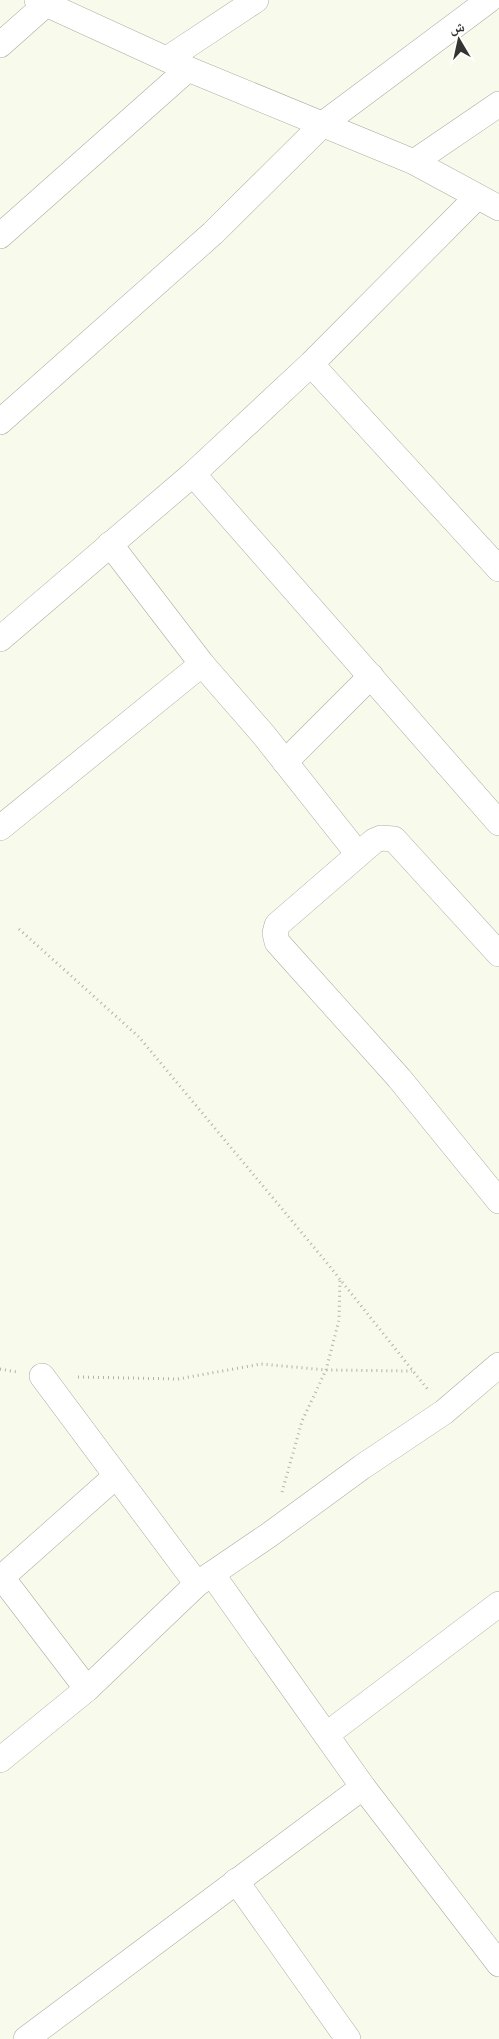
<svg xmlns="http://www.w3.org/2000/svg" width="499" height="2039" viewBox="0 0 499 2039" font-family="Montserrat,'Noto Naskh Arabic',sans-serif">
<rect width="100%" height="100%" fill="#f8faec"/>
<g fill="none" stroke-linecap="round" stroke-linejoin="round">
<defs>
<g id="street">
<polyline points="37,0 188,69 414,162 499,208"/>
<polyline points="0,45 45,5"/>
<polyline points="167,59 256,0"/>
<polyline points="414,162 499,104"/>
<polyline points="0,236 188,69"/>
<polyline points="311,364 499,569"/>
<polyline points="0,422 213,233 323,124 489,0"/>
<polyline points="193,474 499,823"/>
<polyline points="110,544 202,664 263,734 358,854"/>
<polyline points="0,639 193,474 311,364 477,197"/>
<polyline points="285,762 371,676"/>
<polyline points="0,828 202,664"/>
<polyline points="499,954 394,839 381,838 374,841 277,925 275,933 277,942 399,1078 499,1201"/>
<polyline points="42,1376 197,1584"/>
<polyline points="212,1574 363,1787 499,1964"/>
<polyline points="0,1575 87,1689"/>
<polyline points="0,1579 116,1476"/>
<polyline points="326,1735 499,1604"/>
<polyline points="0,1760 87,1689 197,1584 269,1535 362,1467 444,1412 499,1365"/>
<polyline points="236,1881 348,2039"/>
<polyline points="26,2039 363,1787"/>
</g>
</defs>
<use href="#street" stroke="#aaada0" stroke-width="26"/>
<g stroke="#b1b2a8" stroke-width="3" stroke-dasharray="1 4" stroke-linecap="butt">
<polyline points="19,929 139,1037 327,1263 429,1391"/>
<polyline points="0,1369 17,1372"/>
<polyline points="78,1377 178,1379 261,1364 326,1370 412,1371"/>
<polyline points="282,1492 302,1421 326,1370 339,1320 340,1279"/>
</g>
<use href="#street" stroke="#fff" stroke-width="25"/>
</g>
<g transform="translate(459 40) rotate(351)" stroke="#ffffff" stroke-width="4" paint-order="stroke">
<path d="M0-4L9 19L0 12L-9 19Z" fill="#343530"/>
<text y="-8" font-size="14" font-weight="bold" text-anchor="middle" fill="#343530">ش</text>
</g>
</svg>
